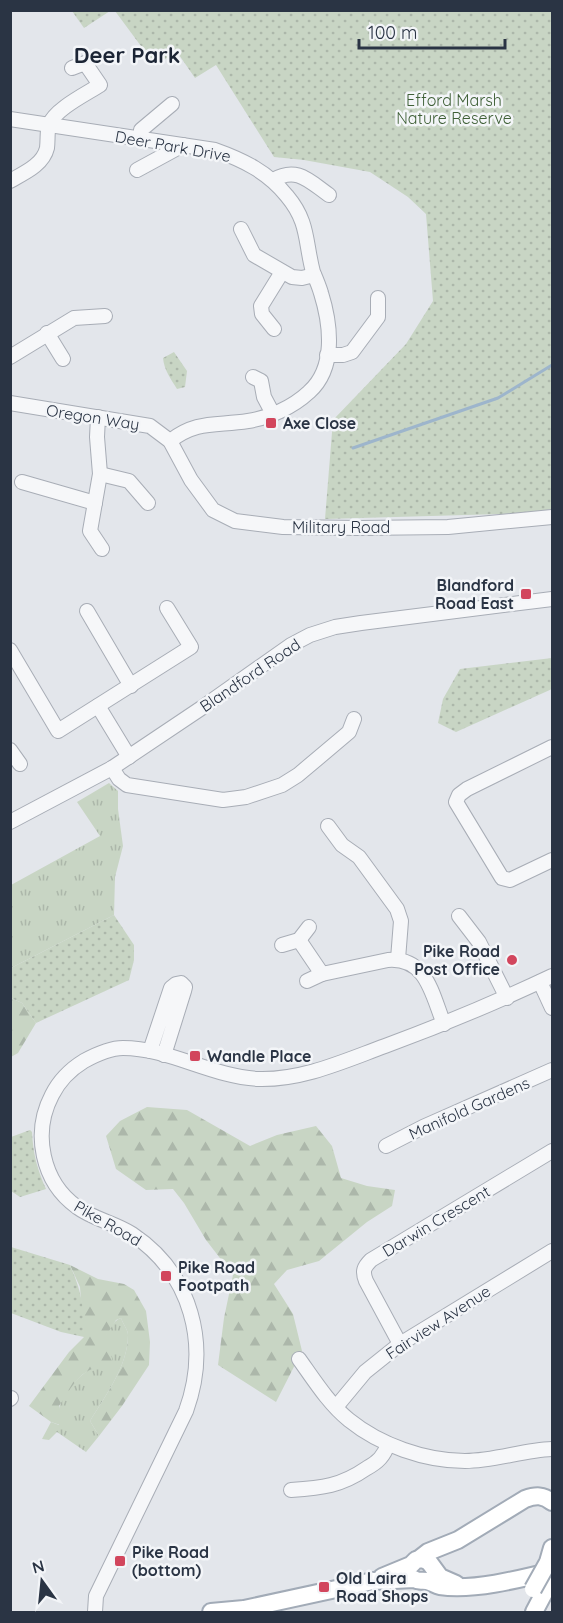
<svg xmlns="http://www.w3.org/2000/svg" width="563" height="1623" viewBox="0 0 563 1623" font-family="Quicksand,sans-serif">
<defs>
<pattern id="grass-tufts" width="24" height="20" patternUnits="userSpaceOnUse" patternTransform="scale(1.5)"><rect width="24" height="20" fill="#c8d5c4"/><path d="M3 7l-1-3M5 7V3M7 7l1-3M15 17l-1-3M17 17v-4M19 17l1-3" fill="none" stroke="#acb7aa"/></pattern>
<pattern id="forest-firs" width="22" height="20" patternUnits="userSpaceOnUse" patternTransform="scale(1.5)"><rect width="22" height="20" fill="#c8d5c4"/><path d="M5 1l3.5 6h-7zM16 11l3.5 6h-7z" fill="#acb7aa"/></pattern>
<pattern id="park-dots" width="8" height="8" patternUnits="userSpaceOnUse" patternTransform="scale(1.5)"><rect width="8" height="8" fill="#c8d5c4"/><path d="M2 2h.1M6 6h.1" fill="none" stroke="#acb7aa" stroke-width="1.8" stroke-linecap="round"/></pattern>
</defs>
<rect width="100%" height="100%" fill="#e3e6eb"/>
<g fill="url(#grass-tufts)">
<polygon points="109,783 118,791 118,809 123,846 115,877 114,915 11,968 11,885 100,836 77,802"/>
<path d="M121,1318C123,1324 128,1330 128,1335C128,1366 105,1396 90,1421L99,1436L86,1452L57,1432L49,1440L42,1439L51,1422L59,1425C59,1419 58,1410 60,1405C65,1390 82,1372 96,1366C101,1352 105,1324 121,1318Z"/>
</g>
<g fill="url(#forest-firs)">
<polygon points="11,998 22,1003 36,1023 18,1053 11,1057"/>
<polygon points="147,1107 187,1110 250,1146 277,1135 316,1126 332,1146 341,1178 367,1186 395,1190 392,1206 367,1222 319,1261 287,1270 274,1284 293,1314 302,1351 276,1402 218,1365 224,1318 233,1275 206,1240 184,1203 173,1189 146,1190 116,1169 106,1136 120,1121"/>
<path d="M70,1265L98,1279L124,1284L134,1290L146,1311L150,1342L149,1365L122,1406L99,1436L90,1421C105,1396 128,1366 128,1335C128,1330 123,1324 121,1318L116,1320L106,1336L113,1362C78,1371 78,1378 59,1406L63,1421L60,1425L51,1422L29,1406L69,1352L84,1337L80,1287Z"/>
</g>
<g fill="url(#park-dots)">
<polygon points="72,11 110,11 84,28"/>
<polygon points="115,11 552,11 552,509 533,513 325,519 333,420 406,344 433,301 426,214 408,197 370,172 304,160 274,157 216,65 195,78 177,52 155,65"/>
<path d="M174,352L187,371L185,387L177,389C171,379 164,370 163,358Z"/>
<polygon points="552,658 552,689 456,732 438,723 443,699 460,669"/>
<polygon points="114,915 134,945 134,960 129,980 36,1023 22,1003 11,998 11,968"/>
<path d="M30,1130L32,1132C33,1153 37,1169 46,1189L20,1197L11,1191V1137Z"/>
<path d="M11,1247L70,1265C82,1293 84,1307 84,1337L61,1332L11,1313Z"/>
</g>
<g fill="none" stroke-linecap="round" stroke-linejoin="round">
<polyline stroke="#9db5cc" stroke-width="3" points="353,448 498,398 552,365"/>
<defs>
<g id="minor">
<path d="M10,119L215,150C243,160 268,172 287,196C309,222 305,242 313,272C316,279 319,286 321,293C331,325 336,368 309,392C293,407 269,418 248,421C216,426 197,420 170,441"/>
<polyline points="140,139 141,130 172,104"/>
<polyline points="137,170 183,145"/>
<path d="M273,180C297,166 309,181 329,195"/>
<path d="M10,181C24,173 43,165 47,148C48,140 47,131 49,125C55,109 86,94 100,85L85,63L72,68"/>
<polyline points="241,229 254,255 292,277 302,278 314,275"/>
<polyline points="274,329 262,314 261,306 282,272"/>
<polyline points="47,333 63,359"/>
<polyline points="327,355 343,355 352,352 378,317 378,298"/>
<polyline points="10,357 74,318 105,316"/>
<polyline points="253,377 261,381 264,397 273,414"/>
<polyline points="10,403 150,426 170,441 191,480 213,510 235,521 283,527 359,528 448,527 552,517"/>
<polyline points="98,417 97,437 100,474 90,531 102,549"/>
<polyline points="100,474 129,481 148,503"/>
<polyline points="22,482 95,503"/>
<polyline points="87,611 131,686"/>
<polyline points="10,650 58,731 191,647 167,608"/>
<polyline points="98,706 129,757"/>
<polyline points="552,747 467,789 459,795 456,802 502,878 510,880 552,860"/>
<polyline points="10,750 20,764"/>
<polyline points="112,768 119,779 127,785 223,800 246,797 282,785 298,775 349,732 354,719"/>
<polyline points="10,822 112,768 203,707 291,645 310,635 335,627 361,623 552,599"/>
<polyline points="328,826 342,845 359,857 397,909 401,921 398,959"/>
<polyline points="459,916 479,942 507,998"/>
<path d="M299,940L322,974L388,960C427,957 432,995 444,1024"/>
<polyline points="282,945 299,940 309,927"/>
<polyline points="307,981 322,974"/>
<polyline points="540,982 552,1008"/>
<polyline points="150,1051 171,988 176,984 181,983 185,987 184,991 164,1055"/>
<polyline points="386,1146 423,1127 552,1070"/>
<path d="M400,1344L366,1281C362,1271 364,1267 371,1260L552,1151"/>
<path d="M299,1359C314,1380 329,1404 349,1420C380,1445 425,1461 465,1461C495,1461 523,1450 552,1449"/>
<polyline points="10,1399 11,1398"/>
<polyline points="336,1407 365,1372 400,1344 552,1251"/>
<path d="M291,1490C322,1488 341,1486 367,1468C378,1462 384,1456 388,1444"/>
<path d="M95,1612L96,1596L186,1411C210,1345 192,1274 132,1234C115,1223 93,1219 77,1207C42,1182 32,1133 52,1095C59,1081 71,1069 84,1061C95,1055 110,1048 123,1048C169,1048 212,1077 259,1079C303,1080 344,1061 385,1046C442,1025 497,1002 552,976"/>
</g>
<g id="major">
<path d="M419,1559L428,1552L458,1540L525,1499C536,1495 543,1495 552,1502"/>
<polyline points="548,1562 552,1548"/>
<polyline points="382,1577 411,1565 416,1560 423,1559 429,1562 440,1577 456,1584"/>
<path d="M211,1612L244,1609L373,1581L414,1579C419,1582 421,1580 427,1581C431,1582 436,1585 440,1586C473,1591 520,1579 552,1571"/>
<polyline points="534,1612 552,1578"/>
</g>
</defs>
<use href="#minor" stroke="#a8adb6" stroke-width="16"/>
<use href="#major" stroke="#a2abb7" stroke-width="20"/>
<use href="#minor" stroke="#f6f7f9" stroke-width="14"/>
<use href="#major" stroke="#fff" stroke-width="16"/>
<defs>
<polyline id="major-bridge" points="533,1589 547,1564"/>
</defs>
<use href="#major-bridge" stroke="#a2abb7" stroke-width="20" stroke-linecap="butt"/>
<use href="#major-bridge" stroke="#fff" stroke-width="16"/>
</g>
<g fill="#d2465d" stroke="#f3f5f8" stroke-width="2">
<rect x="265" y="417" width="12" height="12" rx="3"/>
<rect x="520" y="588" width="12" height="12" rx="3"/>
<circle cx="512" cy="960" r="6"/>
<rect x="189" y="1050" width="12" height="12" rx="3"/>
<rect x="160" y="1270" width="12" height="12" rx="3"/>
<rect x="114" y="1555" width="12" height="12" rx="3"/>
<rect x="318" y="1581" width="12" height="12" rx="3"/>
</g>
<g text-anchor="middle" stroke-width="5" stroke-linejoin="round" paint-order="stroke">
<g font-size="16" fill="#3f6037" stroke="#f3f5f8">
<text x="454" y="106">Efford Marsh<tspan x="454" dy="18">Nature Reserve</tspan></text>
</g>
<g font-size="16" fill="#2a3444" stroke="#f3f5f8">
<text transform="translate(173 146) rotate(10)" y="6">Deer Park Drive</text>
<text transform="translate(93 417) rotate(9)" y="6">Oregon Way</text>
<text x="341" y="533">Military Road</text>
<text transform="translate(250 675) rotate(-34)" y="6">Blandford Road</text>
<text transform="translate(469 1108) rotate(-24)" y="6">Manifold Gardens</text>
<text transform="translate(436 1221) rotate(-31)" y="6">Darwin Crescent</text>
<text transform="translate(108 1223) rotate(30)" y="6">Pike Road</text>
<text transform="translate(438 1322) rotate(-33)" y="6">Fairview Avenue</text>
</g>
<g font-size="16" font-weight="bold" fill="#2a3444" stroke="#f3f5f8" text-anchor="start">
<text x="283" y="429">Axe Close</text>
<text x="514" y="591" text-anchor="end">Blandford<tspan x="514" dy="18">Road East</tspan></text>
<text x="500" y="957" text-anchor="end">Pike Road<tspan x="500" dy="18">Post Office</tspan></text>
<text x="207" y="1062">Wandle Place</text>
<text x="178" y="1273">Pike Road<tspan x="178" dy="18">Footpath</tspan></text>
<text x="132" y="1558">Pike Road<tspan x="132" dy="18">(bottom)</tspan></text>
<text x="336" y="1584">Old Laira<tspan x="336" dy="18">Road Shops</tspan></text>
</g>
<g font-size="22" font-weight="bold" fill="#1c2535" stroke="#f3f5f8">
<text x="127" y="63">Deer Park</text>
</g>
</g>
<rect width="563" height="1623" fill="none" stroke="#2a3444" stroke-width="24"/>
<g transform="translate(42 1581) rotate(345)" stroke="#f3f5f8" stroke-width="4.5" paint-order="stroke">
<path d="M0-4.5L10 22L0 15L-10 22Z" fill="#2a3444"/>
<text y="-9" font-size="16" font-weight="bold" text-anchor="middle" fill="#2a3444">N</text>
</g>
<path d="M359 39v9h146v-9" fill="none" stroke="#2a3444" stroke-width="3"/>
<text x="368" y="39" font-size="18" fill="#2a3444" stroke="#f3f5f8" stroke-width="4.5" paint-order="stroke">100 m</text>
</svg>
